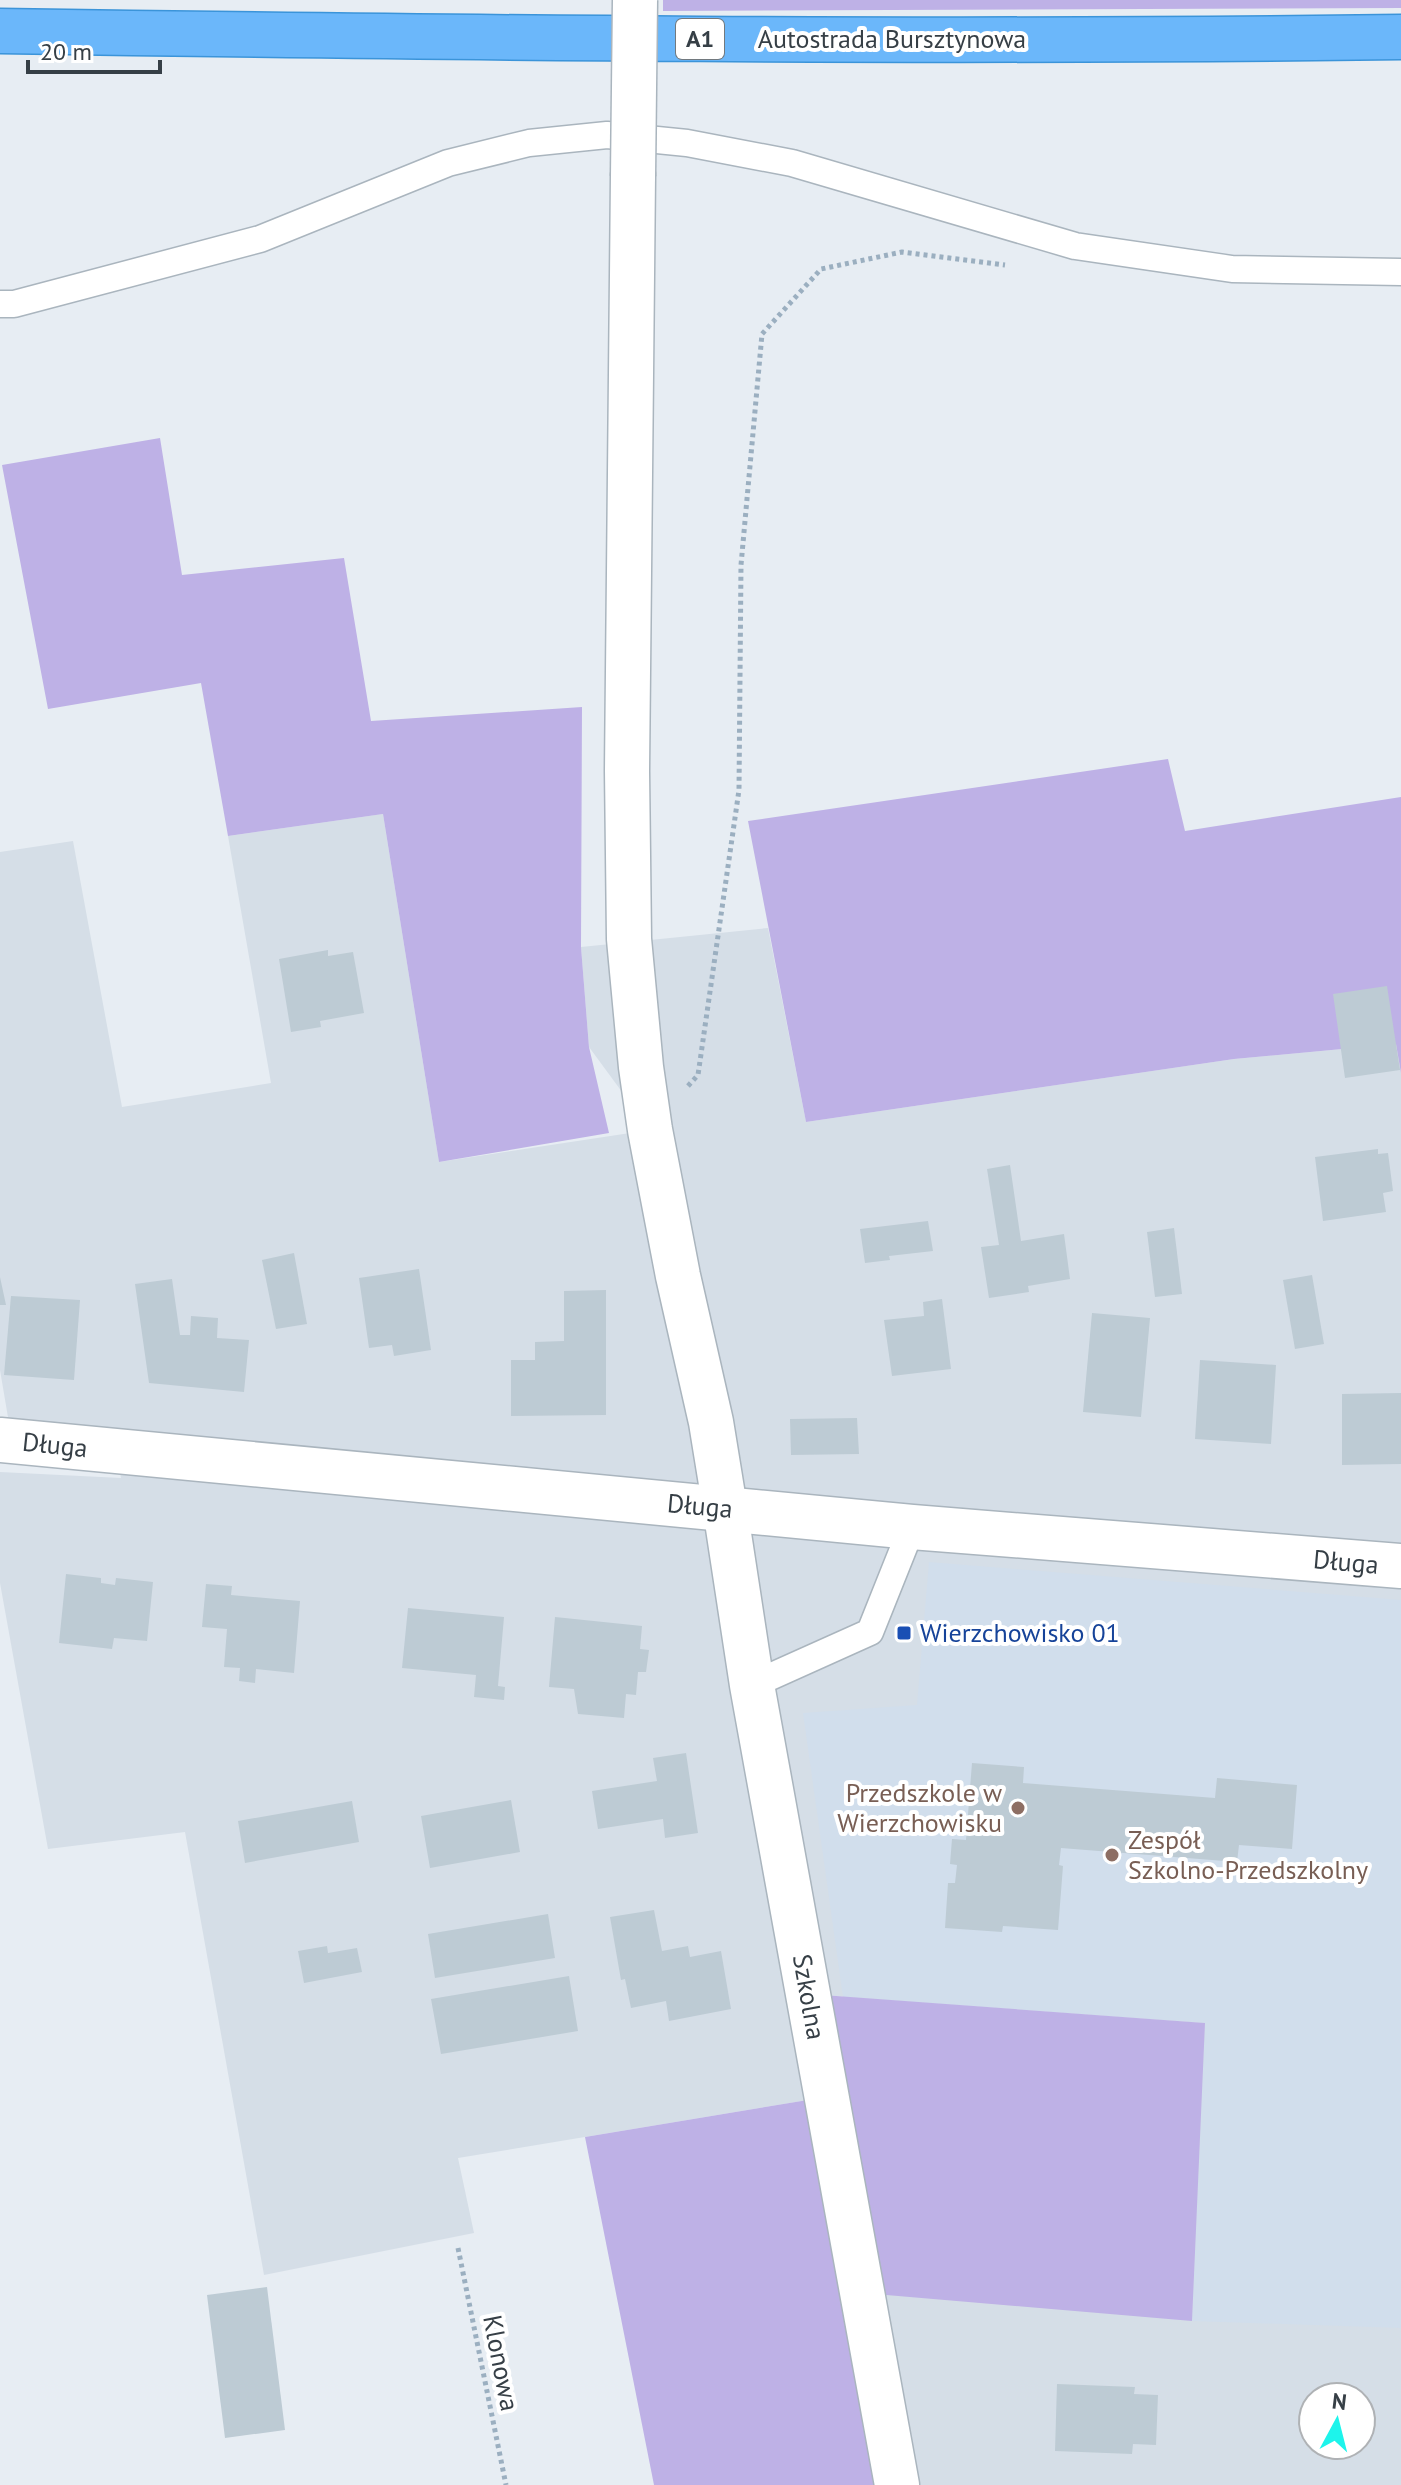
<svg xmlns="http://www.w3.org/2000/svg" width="1401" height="2485" viewBox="0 0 1401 2485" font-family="'PT Sans',sans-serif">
<rect width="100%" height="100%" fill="#e7edf3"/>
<path fill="#d5dee7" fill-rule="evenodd" d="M383,814L439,1162L650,1130L589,1047L581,947L768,928L806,1122L1234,1059L1397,1044L1401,1073V2485H897L862,2293L1204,2023L809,1994L826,2097L458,2158L474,2233L264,2275L185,1832L48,1849L0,1583V1472L121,1478L116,1451L12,1441L0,1370V852L73,841L122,1107L271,1083L228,836ZM1313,2397H1361V2445H1313Z"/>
<polygon fill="#d1deec" points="929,1562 1401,1600 1401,2328 1192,2321 1205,2023 843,1997 803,1713 917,1705"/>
<g fill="#beb1e6">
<polygon points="663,0 1401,0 1401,8 663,11"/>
<polygon points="160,438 182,575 344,558 371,721 582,707 581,947 589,1047 609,1133 439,1162 383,814 228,836 201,683 48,709 2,465"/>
<polygon points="1168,759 1185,831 1401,797 1401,1073 1396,1044 1234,1059 806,1122 748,821"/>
<polygon points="809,1994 1205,2023 1192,2321 863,2293 897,2485 654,2485 585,2137 826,2097"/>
</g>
<g fill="#bdcbd4">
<polygon points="328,950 328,956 353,952 364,1013 320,1021 321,1027 291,1032 279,959"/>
<polygon points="1387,986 1400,1070 1345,1078 1333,994"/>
<polygon points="1378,1149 1378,1154 1388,1153 1393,1191 1383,1193 1386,1212 1323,1221 1315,1157"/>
<polygon points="1010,1165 1021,1241 1064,1234 1070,1279 1028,1286 1029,1292 989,1298 981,1247 999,1245 987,1169"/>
<polygon points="928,1221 933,1251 889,1256 890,1260 865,1263 860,1229"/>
<polygon points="1174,1228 1182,1294 1155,1297 1147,1232"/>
<polygon points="294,1253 307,1324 276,1329 262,1260"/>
<polygon points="419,1269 431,1350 394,1356 392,1345 369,1348 359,1278"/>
<polygon points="1312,1275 1324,1344 1295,1349 1283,1280"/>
<polygon points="0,1277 6,1305 0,1305"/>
<polygon points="172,1279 180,1335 190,1335 191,1316 218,1318 217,1338 249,1340 244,1392 149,1383 135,1284"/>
<polygon points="606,1290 606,1415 511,1416 511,1360 535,1360 535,1342 564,1341 564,1291"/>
<polygon points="11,1296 80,1300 74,1380 4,1375"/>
<polygon points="942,1299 951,1369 892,1376 884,1320 924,1316 923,1302"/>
<polygon points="1092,1313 1150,1318 1141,1417 1083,1412"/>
<polygon points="1200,1360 1276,1365 1271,1444 1195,1439"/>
<polygon points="1401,1393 1401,1464 1342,1465 1342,1394"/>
<polygon points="857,1418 859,1454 791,1455 790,1419"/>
<polygon points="66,1574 101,1578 101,1583 115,1585 116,1578 153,1582 147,1641 114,1638 112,1649 59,1643"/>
<polygon points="206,1584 232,1586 231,1595 300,1601 294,1673 256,1669 255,1683 239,1681 240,1668 224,1667 227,1629 202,1627"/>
<polygon points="408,1608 504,1617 498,1686 505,1687 504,1700 474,1697 476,1675 402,1668"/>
<polygon points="555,1617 642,1626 640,1649 649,1650 646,1672 638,1672 636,1695 626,1694 624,1718 578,1714 574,1689 549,1687"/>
<polygon points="686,1753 698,1833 665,1838 663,1819 598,1829 592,1791 657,1781 653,1758"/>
<polygon points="972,1763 1024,1767 1023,1783 1215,1798 1217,1778 1297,1785 1292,1849 1239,1845 1237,1862 1061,1848 1059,1865 1063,1866 1058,1930 1003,1926 1002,1932 945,1928 948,1883 955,1883 957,1865 950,1864 952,1839 966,1840"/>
<polygon points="511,1800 520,1852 430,1868 421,1816"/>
<polygon points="352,1801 359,1842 245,1863 238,1821"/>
<polygon points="654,1910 662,1951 688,1946 690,1957 721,1951 731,2009 669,2021 666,2001 631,2008 625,1979 621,1980 610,1917"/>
<polygon points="548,1914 555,1958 435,1978 428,1934"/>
<polygon points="327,1946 328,1953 357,1948 362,1972 304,1983 298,1951"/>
<polygon points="569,1976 578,2031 441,2054 431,1999"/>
<polygon points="267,2287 285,2430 225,2438 207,2295"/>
<polygon points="1057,2384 1135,2387 1134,2394 1158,2395 1156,2445 1133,2444 1132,2454 1055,2451"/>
</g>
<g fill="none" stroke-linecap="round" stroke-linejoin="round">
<defs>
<g id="service">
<polyline points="0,304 14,304 260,239 448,163 529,143 607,135 687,143 792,163 1075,246 1232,269 1401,272"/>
<polyline points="752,1685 870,1632 912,1527"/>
</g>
<polyline id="minor" points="633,176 627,771 629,939 641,1067 650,1130 678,1276 711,1422 725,1508"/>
<g id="tertiary">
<polyline points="0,1440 912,1527 1401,1566"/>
<polyline points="725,1508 752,1685 897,2485"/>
</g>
<path id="motorway" d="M0,31C467,38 934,43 1401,37"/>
</defs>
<use href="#service" stroke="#aab5be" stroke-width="29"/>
<use href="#minor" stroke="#aab5be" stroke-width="47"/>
<use href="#tertiary" stroke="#aab5be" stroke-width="47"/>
<use href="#motorway" stroke="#3b94d9" stroke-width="47"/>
<g stroke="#9bafc0" stroke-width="5" stroke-dasharray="4 4" stroke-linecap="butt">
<polyline points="688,1086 698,1075 739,790 741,565 762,334 821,269 902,252 1005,265"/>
<polyline points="458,2248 506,2485"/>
</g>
<use href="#service" stroke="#fff" stroke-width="26"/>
<use href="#minor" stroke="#fff" stroke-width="44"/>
<use href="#tertiary" stroke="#fff" stroke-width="44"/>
<use href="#motorway" stroke="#6bb7fa" stroke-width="44"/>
<defs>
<polyline id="minor-bridge" points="633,176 635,0"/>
</defs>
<use href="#minor-bridge" stroke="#aab5be" stroke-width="47" stroke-linecap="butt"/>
<use href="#minor-bridge" stroke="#fff" stroke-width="44"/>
</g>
<rect fill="#1a4fb4" stroke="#fff" stroke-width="3" x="896" y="1625" width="16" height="16" rx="4"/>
<g fill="#8d6e63" stroke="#fff" stroke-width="3">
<circle cx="1018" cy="1808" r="8"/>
<circle cx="1112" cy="1855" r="8"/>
</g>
<g text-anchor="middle" stroke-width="8" stroke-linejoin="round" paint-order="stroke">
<rect fill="#fff" stroke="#72797e" stroke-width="2" x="676" y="19" width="48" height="40" rx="6"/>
<g font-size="24" font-weight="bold" fill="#363f46">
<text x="700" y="47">A1</text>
</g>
<g font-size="26" fill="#363f46" stroke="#fff">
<text x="892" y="48">Autostrada Bursztynowa</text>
<text transform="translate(55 1445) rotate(6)" y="9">Długa</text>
<text transform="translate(700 1506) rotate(5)" y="9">Długa</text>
<text transform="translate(1346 1562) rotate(5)" y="9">Długa</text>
<text transform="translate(809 1997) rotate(80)" y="9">Szkolna</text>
<text transform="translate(501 2363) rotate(79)" y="9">Klonowa</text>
</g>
<g font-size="26" fill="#164399" stroke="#fff" text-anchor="start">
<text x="920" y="1642">Wierzchowisko 01</text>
</g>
<g font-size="26" fill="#785e54" stroke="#fff" text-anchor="end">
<text x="1002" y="1802">Przedszkole w<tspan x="1002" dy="30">Wierzchowisku</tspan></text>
<text x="1128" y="1849" text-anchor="start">Zespół<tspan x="1128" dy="30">Szkolno-Przedszkolny</tspan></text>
</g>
</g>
<g transform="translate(1337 2421) rotate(7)"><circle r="38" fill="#ffffff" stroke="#afb2b5" stroke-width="2"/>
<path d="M0-6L14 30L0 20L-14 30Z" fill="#1df4eb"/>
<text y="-12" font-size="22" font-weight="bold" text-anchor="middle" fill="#363f46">N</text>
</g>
<path d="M28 60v12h132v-12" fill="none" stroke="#363f46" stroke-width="4"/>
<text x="40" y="60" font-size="24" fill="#363f46" stroke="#ffffff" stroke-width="6" paint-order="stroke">20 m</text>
</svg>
